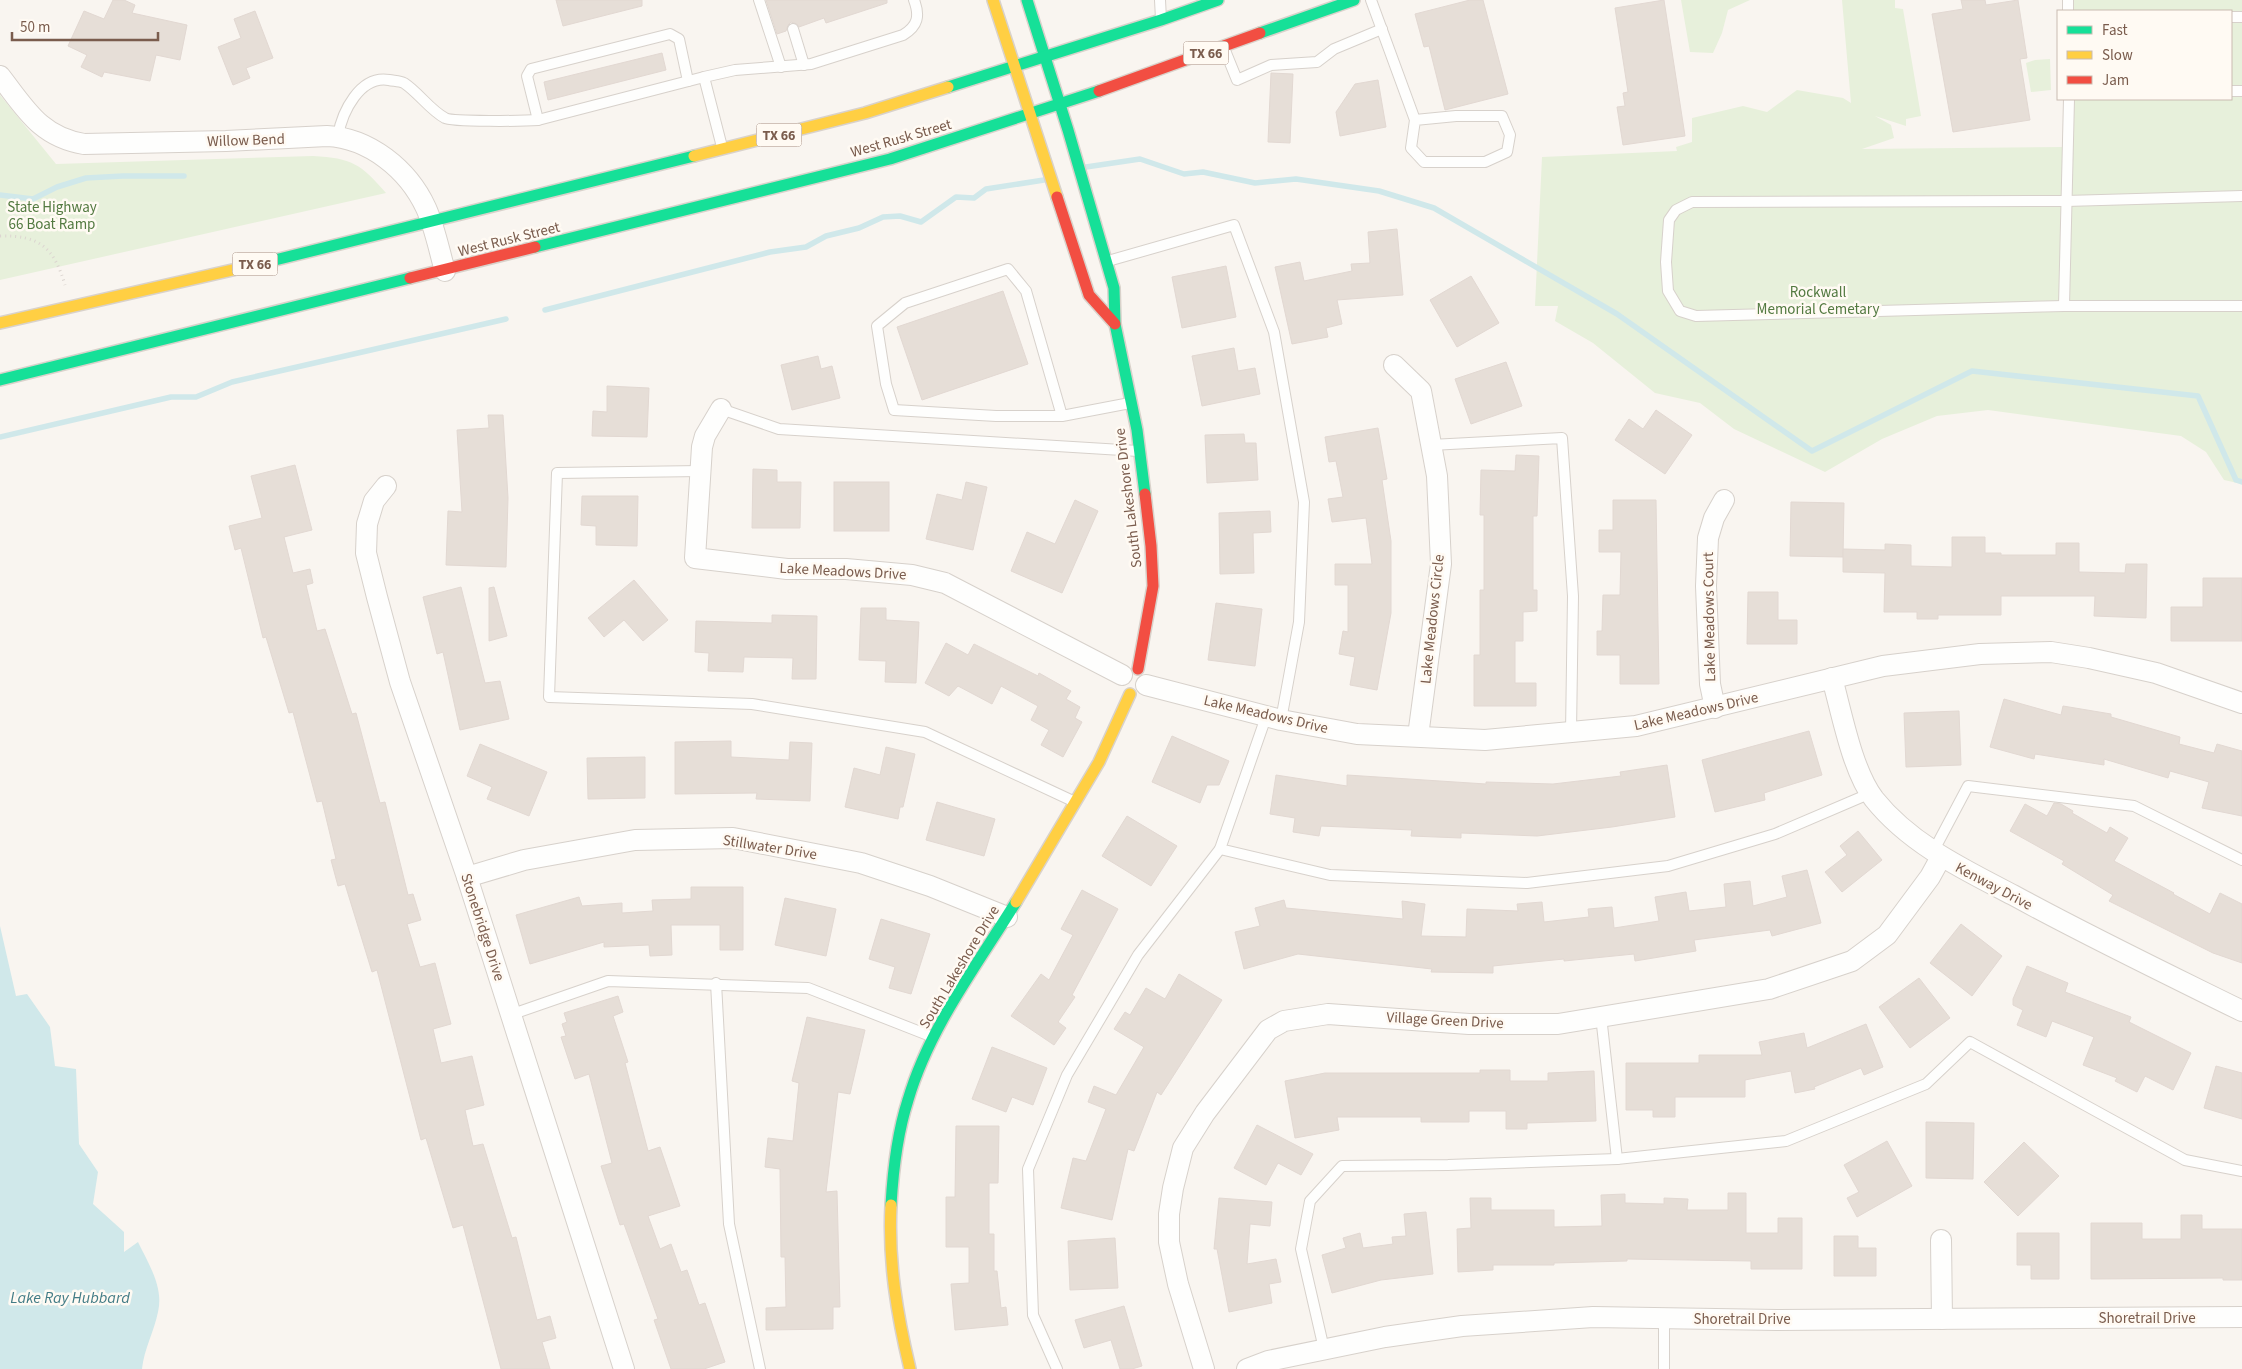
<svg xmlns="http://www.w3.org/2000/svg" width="2242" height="1369" viewBox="0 0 2242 1369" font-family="'Source Sans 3',sans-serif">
<rect width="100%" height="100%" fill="#f9f5f0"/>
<g fill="#e7f0db">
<polygon points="1681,0 1750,0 1728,10 1722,33 1713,53 1690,52"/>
<polygon points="1842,0 1895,0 1895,8 1903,9 1921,116 1906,119 1906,126 1875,116 1891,125 1894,138 1862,149 2063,147 2063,99 2231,99 2231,11 2067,11 2068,0 2242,0 2242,484 2224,480 2206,452 2181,436 1988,410 1937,416 1882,439 1825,472 1734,429 1700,403 1655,393 1593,343 1555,321 1558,306 1535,306 1542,157 1677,151 1676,147 1692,142 1692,118 1743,106 1767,112 1797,90 1843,98 1851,103"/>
<polygon points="2050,59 2051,90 2031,92 2026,63 2035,60"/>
<path d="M0,95L56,164L313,156C352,158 361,164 386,193L0,280Z"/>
</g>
<path fill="#d0e8ea" d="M0,926L16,996L27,994L50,1027L55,1066L76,1069L79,1144L98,1172L93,1204L124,1232V1252L138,1242C148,1263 164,1287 158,1312C154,1332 144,1349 142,1369H0Z"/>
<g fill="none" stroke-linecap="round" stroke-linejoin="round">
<g stroke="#d0e8ea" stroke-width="5.5">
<polyline points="1086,167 1140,159 1184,174 1203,172 1255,183 1296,179 1379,191 1434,208 1617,314 1812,451 1972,371 2198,396 2236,480 2242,482"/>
<polyline points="0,195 33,199 57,187 86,178 123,176 184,176"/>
<polyline points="545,310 770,252 806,247 826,236 859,228 883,217 900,216 921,222 956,197 974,198 986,189 1044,180"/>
<polyline points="0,437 171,397 196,397 232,382 506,319"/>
</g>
</g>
<g fill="#e6ded7" stroke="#e2d8d2">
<polygon points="113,0 124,0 135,5 132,13 187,25 180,60 156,55 150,81 104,72 102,77 81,67 87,55 68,46 84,11 104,19"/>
<polygon points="556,0 642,0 642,6 563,26"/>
<polygon points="766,0 887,0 887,3 826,23 824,18 799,27 797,24 791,22 788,25 786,31 777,34"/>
<polygon points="1470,0 1483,0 1508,94 1445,110 1429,46 1424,47 1415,14"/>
<polygon points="1664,0 1685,136 1623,145 1617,107 1625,106 1623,93 1628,92 1615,8"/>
<polygon points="1961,0 1985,0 1986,5 2018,0 2027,58 2020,59 2030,120 1953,132 1932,14 1963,9"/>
<polygon points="255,11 273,58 246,68 250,78 233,85 218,47 241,38 234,19"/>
<polygon points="662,53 666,70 548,100 544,82"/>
<polygon points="1271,73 1293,74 1290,143 1268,142"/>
<polygon points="1378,80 1386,127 1340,136 1336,112 1355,84"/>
<polygon points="1397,229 1403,295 1337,300 1342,324 1326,328 1328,337 1292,344 1275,267 1300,262 1304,281 1352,271 1351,264 1370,263 1368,232"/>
<polygon points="1226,266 1236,317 1182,328 1172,277"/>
<polygon points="1471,276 1499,323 1457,347 1430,300"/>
<polygon points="1003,291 1028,364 922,400 897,327"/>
<polygon points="1234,348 1238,371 1255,368 1260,394 1202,406 1192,356"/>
<polygon points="818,356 821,369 832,366 840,398 792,410 781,365"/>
<polygon points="1506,362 1522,406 1471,424 1455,379"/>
<polygon points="607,386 649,388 647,437 592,436 593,411 607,412"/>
<polygon points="1656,410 1692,435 1665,474 1615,440 1629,419 1643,429"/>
<polygon points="488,415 503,415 508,498 506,567 446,565 448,511 462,512 457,430 489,428"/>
<polygon points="1378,428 1387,479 1382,480 1391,541 1391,613 1377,690 1350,685 1355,657 1339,654 1343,631 1348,632 1348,585 1335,585 1335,564 1372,564 1366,518 1332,522 1328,499 1343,497 1336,461 1329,462 1325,437"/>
<polygon points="1244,434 1245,443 1256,443 1258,480 1207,483 1205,435"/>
<polygon points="1516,455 1539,456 1537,516 1533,516 1533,590 1537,590 1537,611 1523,612 1523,641 1515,641 1515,683 1536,683 1536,706 1474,706 1474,655 1480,655 1480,590 1484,590 1484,515 1480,515 1481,470 1515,471"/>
<polygon points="295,465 312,530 284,537 293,573 310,569 313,583 306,585 317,631 325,629 352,714 356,713 380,803 385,802 408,895 413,894 421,920 407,924 420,967 435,963 451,1024 433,1029 441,1063 472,1056 484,1105 465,1110 473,1146 483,1144 512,1238 516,1237 537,1320 550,1316 556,1338 542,1342 550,1369 501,1369 463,1225 453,1228 426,1138 421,1140 377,970 372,972 345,884 338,886 331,860 336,859 322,801 317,802 293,712 289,713 266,637 263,638 241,548 235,550 229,526 262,518 251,476"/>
<polygon points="753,469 777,470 777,482 801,482 800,528 752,528"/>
<rect x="834" y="482" width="55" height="49"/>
<polygon points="966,482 987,487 973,550 926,539 937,494 962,500"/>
<polygon points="582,496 638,496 637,546 596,545 596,526 581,525"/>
<polygon points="1075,500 1098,511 1062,593 1011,571 1027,532 1055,544"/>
<polygon points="1613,500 1656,500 1659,684 1620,684 1620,655 1597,655 1597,631 1602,631 1603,595 1620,595 1621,552 1599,552 1599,530 1613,530"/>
<polygon points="1791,502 1844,503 1843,557 1790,556"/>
<polygon points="1270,511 1271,532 1253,533 1254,573 1220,574 1219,513"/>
<polygon points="1952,537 1985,537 1985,553 2001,553 2001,555 2056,555 2056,543 2079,543 2079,572 2125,573 2126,564 2147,564 2146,618 2094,616 2095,596 2001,596 2001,615 1938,615 1938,619 1917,619 1917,612 1884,612 1885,573 1843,572 1843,549 1885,550 1885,544 1911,545 1911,566 1952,567"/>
<polygon points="2203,578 2242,578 2242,641 2171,641 2171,607 2203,607"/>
<polygon points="634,580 668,620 643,641 624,620 604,637 588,618"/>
<polygon points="461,587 485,683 500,681 509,719 460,730 443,652 437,654 423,597"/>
<polygon points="494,587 507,636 489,641 489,588"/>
<polygon points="1748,592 1778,592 1778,620 1797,620 1797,644 1747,644"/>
<polygon points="1216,603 1262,609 1255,666 1208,660"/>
<polygon points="861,608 886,608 886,620 919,622 916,683 885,682 886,661 859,660"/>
<polygon points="772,615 817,616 816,679 792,679 793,658 744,657 743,672 708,671 709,653 695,652 696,621 772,623"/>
<polygon points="946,643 968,655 974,644 1038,676 1039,673 1071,691 1066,699 1080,707 1075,718 1082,722 1063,757 1041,745 1049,730 1031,720 1038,706 1001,686 992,704 958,686 949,696 925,683"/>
<polygon points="2004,699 2061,715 2063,706 2111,714 2111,717 2180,737 2179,744 2214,753 2217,744 2242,751 2242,816 2202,808 2209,782 2170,771 2168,778 2104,759 2104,765 2035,754 2034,759 1990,747"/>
<polygon points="1959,711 1961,765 1906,767 1904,713"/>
<polygon points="1809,731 1822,775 1764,793 1765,800 1715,812 1702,760"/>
<polygon points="1172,736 1229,761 1219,785 1207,785 1200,803 1152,782"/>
<polygon points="731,741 731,757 789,760 790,742 812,743 810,801 756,799 757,793 675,794 675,742"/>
<polygon points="480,744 547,772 529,816 487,799 492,787 467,776"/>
<polygon points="886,747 915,754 903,807 900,807 898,819 845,807 854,768 880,775"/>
<polygon points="645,757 645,798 588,799 587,758"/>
<polygon points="1667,765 1675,817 1612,827 1537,836 1461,833 1461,838 1411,836 1412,830 1321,826 1319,836 1293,832 1295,818 1270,814 1276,775 1347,786 1347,775 1486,784 1486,782 1553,784 1621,776 1620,772"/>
<polygon points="937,802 995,819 984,856 926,840"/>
<polygon points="2054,803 2061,804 2073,811 2072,813 2107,833 2110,827 2128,838 2114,861 2174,893 2173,894 2210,914 2220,893 2242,904 2242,963 2213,953 2109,901 2113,895 2062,864 2064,861 2010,831 2025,804 2047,816"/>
<polygon points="1127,816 1177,846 1151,886 1102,856"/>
<polygon points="1858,831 1882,860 1842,892 1825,872 1847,855 1840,846"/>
<polygon points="1807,870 1821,923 1772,936 1770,930 1694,940 1696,951 1635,961 1634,954 1564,961 1564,959 1493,966 1493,973 1431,972 1432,969 1298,954 1244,969 1235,932 1260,926 1255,908 1284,900 1286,908 1403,919 1402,901 1425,904 1421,936 1466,937 1467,909 1518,911 1517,904 1542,902 1544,922 1589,917 1588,909 1612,907 1614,928 1659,921 1655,897 1686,892 1689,911 1726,907 1724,884 1750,881 1753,906 1787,897 1782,876"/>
<polygon points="691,887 743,887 743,950 720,950 720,925 671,925 672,955 650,956 649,945 604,947 604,942 530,964 516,915 579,897 582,906 622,903 622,913 653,911 652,900 691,899"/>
<polygon points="1082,890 1118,909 1072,995 1075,997 1058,1022 1066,1028 1054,1045 1011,1016 1041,974 1049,980 1073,935 1061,929"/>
<polygon points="785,898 836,909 826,956 775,945"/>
<polygon points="881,919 930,934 911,994 889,988 895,967 869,959"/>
<polygon points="1961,924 2002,956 1972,996 1930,963"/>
<polygon points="2027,966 2068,983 2065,992 2131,1017 2129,1022 2191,1053 2173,1090 2145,1076 2137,1092 2115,1081 2117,1078 2083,1065 2094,1037 2052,1021 2046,1037 2017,1025 2023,1010 2013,1005 2013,999"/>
<polygon points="1179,974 1222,1000 1161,1095 1157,1092 1134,1151 1128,1149 1112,1220 1061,1208 1073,1158 1086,1161 1106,1109 1088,1102 1094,1086 1116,1095 1144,1047 1114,1029 1125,1012 1130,1015 1146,988 1165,999"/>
<polygon points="1919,978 1950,1018 1910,1048 1879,1007"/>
<polygon points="618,996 623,1012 613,1016 628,1062 625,1063 648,1151 660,1147 680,1206 648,1216 660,1249 671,1244 681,1272 687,1270 699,1305 705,1303 725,1362 704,1369 671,1369 654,1320 658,1319 624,1224 620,1225 601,1166 612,1163 589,1074 575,1079 561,1037 566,1036 562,1024 567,1022 564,1013"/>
<polygon points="807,1017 865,1030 850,1094 838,1092 826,1192 837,1191 840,1307 833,1307 833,1329 766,1330 766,1308 786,1307 785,1257 781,1257 780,1169 765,1167 768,1138 793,1141 799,1083 792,1081"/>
<polygon points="1866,1024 1883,1067 1864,1075 1861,1068 1814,1087 1815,1089 1795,1093 1791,1071 1745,1080 1745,1097 1675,1097 1675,1117 1653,1117 1653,1110 1626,1110 1626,1063 1699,1063 1699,1055 1762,1055 1759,1042 1804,1033 1807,1048"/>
<polygon points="992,1047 1047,1068 1033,1105 1012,1097 1006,1112 972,1099"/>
<polygon points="2216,1066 2242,1073 2242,1119 2204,1108"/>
<polygon points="1480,1070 1510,1070 1510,1081 1548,1081 1548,1073 1594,1071 1596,1121 1527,1123 1527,1129 1506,1129 1506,1111 1469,1111 1469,1122 1421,1122 1421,1117 1337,1117 1339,1130 1295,1138 1285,1081 1325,1073 1480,1073"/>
<polygon points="1926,1122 1974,1123 1973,1179 1926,1178"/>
<polygon points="1257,1125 1313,1154 1301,1175 1278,1163 1266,1185 1234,1168"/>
<polygon points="956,1126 999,1126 998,1183 989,1183 989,1234 994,1234 994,1271 997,1271 1001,1308 1006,1307 1008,1325 955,1330 951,1284 969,1283 969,1247 946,1247 946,1197 955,1197"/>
<polygon points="1887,1141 1912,1186 1857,1217 1847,1198 1859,1192 1844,1165"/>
<polygon points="2024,1142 2059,1176 2018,1216 1984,1182"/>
<polygon points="1728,1193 1746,1193 1746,1233 1778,1233 1778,1218 1802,1218 1802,1269 1751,1269 1751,1261 1627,1259 1627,1261 1554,1263 1554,1265 1493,1265 1493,1270 1458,1272 1457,1229 1471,1228 1470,1198 1491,1198 1491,1210 1554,1210 1554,1227 1602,1226 1601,1195 1625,1194 1625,1203 1664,1204 1664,1198 1688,1199 1687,1210 1728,1210"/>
<polygon points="1219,1198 1272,1202 1270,1226 1250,1224 1247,1264 1276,1259 1281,1282 1269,1284 1272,1303 1229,1312 1217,1249 1214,1249"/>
<polygon points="1426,1212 1433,1274 1381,1280 1332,1293 1322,1255 1346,1248 1343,1238 1360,1233 1363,1248 1393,1244 1392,1237 1406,1236 1404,1214"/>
<polygon points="2181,1215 2202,1215 2202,1229 2242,1229 2242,1280 2223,1280 2223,1278 2091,1279 2091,1223 2142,1223 2142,1239 2181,1239"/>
<polygon points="2017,1233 2059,1233 2059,1279 2031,1279 2031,1265 2017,1265"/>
<polygon points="1834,1236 1858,1236 1858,1248 1876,1248 1876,1276 1834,1276"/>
<polygon points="1115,1238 1118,1288 1070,1290 1068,1241"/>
<polygon points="1124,1306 1142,1366 1132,1369 1120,1369 1111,1340 1084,1348 1075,1320"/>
</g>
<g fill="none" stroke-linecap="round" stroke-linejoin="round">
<defs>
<g id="lane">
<polyline points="759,0 781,67"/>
<polyline points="1160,0 1161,19"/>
<polyline points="1371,0 1415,120 1411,148 1424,162 1485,162 1507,152 1510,135 1502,116 1456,116 1415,120"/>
<polyline points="2068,11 2068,0"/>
<polyline points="2231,17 2242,17"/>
<polyline points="793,29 804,65"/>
<polyline points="1224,48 1237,80 1271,65 1317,62 1334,49 1382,29"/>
<polyline points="2231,91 2242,91"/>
<polyline points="538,120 527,76 531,69 670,34 679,39 688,81"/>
<path d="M338,136C342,112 360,75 389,80C394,81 400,81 404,83C419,93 430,110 445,118C452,122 525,121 538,120L704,77"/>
<path d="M722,147L704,77L735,70L811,64L903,35C918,26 920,16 914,0"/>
<polyline points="2242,196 2066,201 1692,202 1676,210 1669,220 1666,262 1668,291 1680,311 1696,316 2064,306 2242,306"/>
<polyline points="1108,261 1234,225 1274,332 1304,502 1299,622 1281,720"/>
<polyline points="2064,306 2069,99"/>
<polyline points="721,409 779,429 1138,451"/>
<polyline points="1062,416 1026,291 1008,269 905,303 877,326 886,384 894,410 996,416 1062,416 1130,403"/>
<polyline points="1431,445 1562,438 1573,596 1571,732"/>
<polyline points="701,471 557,473 549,697 752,704 925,732 1075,802"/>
<polyline points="1266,717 1220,849 1330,875 1527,883 1668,866 1775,834 1871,793"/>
<polyline points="1933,852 1968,786 2134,806 2242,860"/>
<polyline points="716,983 729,1224 760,1369"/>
<polyline points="510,1015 608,981 808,988 933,1037"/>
<polyline points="1601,1016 1617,1159 1786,1141 1926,1084 1970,1042 2185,1160 2242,1171"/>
<polyline points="1664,1318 1664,1369"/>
<polyline points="1324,1349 1301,1249 1310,1201 1342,1166 1448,1165 1617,1159"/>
<polyline points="1057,1369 1033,1315 1028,1169 1067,1075 1138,955 1220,849"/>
</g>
<g id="street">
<path d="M0,76C25,108 40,137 84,144L226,141L327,136C369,138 408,169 426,208C435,228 439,250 445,271"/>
<polyline points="1394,365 1421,391 1437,476 1441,564 1418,736"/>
<polyline points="721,409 705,436 702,447 695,558 787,569 846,569 912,575 945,583 1122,675"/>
<polyline points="386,486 374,501 367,524 366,553 377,597 400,682 467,877 624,1369"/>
<path d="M1832,678C1842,714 1852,770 1874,799C1910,844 1963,869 2013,895C2088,936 2165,973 2242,1011"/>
<polyline points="1146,685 1281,720 1357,734 1485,740 1636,726 1883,666 1980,654 2051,652 2089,658 2156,673 2242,703"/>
<polyline points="1715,708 1710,684 1706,586 1708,538 1714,518 1724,500"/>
<polyline points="467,877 524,860 635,840 733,838 861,863 930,886 1007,917"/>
<polyline points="1941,1240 1942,1319"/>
<polyline points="1204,1369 1178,1284 1169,1242 1169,1214 1173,1188 1183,1148 1205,1113 1268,1030 1284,1021 1328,1014 1469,1024 1558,1024 1769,989 1852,961 1887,935 1930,877 1941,857"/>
<polyline points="1247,1369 1268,1361 1385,1337 1462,1326 1593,1317 1777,1320 2242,1317"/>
</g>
<g id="fast">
<polyline points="1027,0 1068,130 1114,288 1115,324 1137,430 1145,494"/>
<polyline points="1260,33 1354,0"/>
<polyline points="948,87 1161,20 1218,0"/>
<polyline points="535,247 890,159 1099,91"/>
<polyline points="259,264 694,156"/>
<polyline points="0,380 410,278"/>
<path d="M891,1205C893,1170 897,1134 908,1100C929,1028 977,965 1016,902"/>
</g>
<g id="slow">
<polyline points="993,0 1057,197"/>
<polyline points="694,156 865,113 948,87"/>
<polyline points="0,323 259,264"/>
<polyline points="1016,902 1099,762 1130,694"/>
<path d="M891,1205C888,1261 897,1315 910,1369"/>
</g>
<g id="jam">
<polyline points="1099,91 1260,33"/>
<polyline points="1057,197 1089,295 1115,324"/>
<polyline points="410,278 535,247"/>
<polyline points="1138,669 1153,586 1151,546 1145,494"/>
</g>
</defs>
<use href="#lane" stroke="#d7d1cb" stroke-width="12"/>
<use href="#street" stroke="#d7d1cb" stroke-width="22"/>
<use href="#fast" stroke="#d9d2cb" stroke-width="14"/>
<use href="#slow" stroke="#d9d2cb" stroke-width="14"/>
<use href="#jam" stroke="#d9d2cb" stroke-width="14"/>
<path stroke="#dcd5d0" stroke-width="3" stroke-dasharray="1 4" stroke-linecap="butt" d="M0,236C40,235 54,248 65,285"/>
<use href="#lane" stroke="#fefefd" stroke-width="10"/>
<use href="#street" stroke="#fefefd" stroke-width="20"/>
<use href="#fast" stroke="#16e098" stroke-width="11"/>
<use href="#slow" stroke="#ffcf43" stroke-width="11"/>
<use href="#jam" stroke="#f24e42" stroke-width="11"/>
</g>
<g text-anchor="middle" stroke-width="5" stroke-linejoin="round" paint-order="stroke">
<g fill="#fffaf3" stroke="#a28b7f" stroke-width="1">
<rect x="1183.5" y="41.5" width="45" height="23" rx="4"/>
<rect x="756.5" y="123.5" width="45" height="23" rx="4"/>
<rect x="232.5" y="252.5" width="45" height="23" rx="4"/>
</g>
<g font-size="14" font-weight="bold" fill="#7a5c4d">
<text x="1206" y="58">TX 66</text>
<text x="779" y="140">TX 66</text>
<text x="255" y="269">TX 66</text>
</g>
<g font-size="15" fill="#7a5c4d" stroke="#fffaf3">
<text transform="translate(901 138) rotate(-16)" y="5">West Rusk Street</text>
<text transform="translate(246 140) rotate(-2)" y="5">Willow Bend</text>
<text transform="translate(509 239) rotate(-14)" y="5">West Rusk Street</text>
<text transform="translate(1128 498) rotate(-97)" y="5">South Lakeshore Drive</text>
<text transform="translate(843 571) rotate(3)" y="5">Lake Meadows Drive</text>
<text transform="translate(1709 617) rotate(-91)" y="5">Lake Meadows Court</text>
<text transform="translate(1432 619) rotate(-84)" y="5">Lake Meadows Circle</text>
<text transform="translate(1696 711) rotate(-13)" y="5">Lake Meadows Drive</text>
<text transform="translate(1266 714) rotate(13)" y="5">Lake Meadows Drive</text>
<text transform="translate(770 847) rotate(9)" y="5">Stillwater Drive</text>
<text transform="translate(1994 886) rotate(28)" y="5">Kenway Drive</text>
<text transform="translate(483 927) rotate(72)" y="5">Stonebridge Drive</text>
<text transform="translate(959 967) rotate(-59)" y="5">South Lakeshore Drive</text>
<text transform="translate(1445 1020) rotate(3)" y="5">Village Green Drive</text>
<text x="2147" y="1323">Shoretrail Drive</text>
<text x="1742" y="1324">Shoretrail Drive</text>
</g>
<g font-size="15" fill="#537a41" stroke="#fffaf3">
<text x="52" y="212">State Highway<tspan x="52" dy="17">66 Boat Ramp</tspan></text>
<text x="1818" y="297">Rockwall<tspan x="1818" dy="17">Memorial Cemetary</tspan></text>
</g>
<g font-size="16" font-style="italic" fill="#437c86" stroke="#fffaf3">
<text x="70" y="1303">Lake Ray Hubbard</text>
</g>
</g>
<rect x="2057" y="10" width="175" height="90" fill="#fffaf3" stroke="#cabbb1"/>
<rect x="2067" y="26" width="25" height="8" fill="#16e098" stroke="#cabbb1"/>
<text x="2102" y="35" font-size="15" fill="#7a5c4d">Fast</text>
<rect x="2067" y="51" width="25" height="8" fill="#ffcf43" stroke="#cabbb1"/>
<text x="2102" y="60" font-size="15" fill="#7a5c4d">Slow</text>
<rect x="2067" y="76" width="25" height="8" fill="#f24e42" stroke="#cabbb1"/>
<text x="2102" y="85" font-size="15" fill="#7a5c4d">Jam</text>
<path d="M12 32v8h146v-8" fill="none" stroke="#7a5c4d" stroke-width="2.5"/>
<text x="20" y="32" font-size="15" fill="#7a5c4d" stroke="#fffaf3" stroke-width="4" paint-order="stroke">50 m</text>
</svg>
